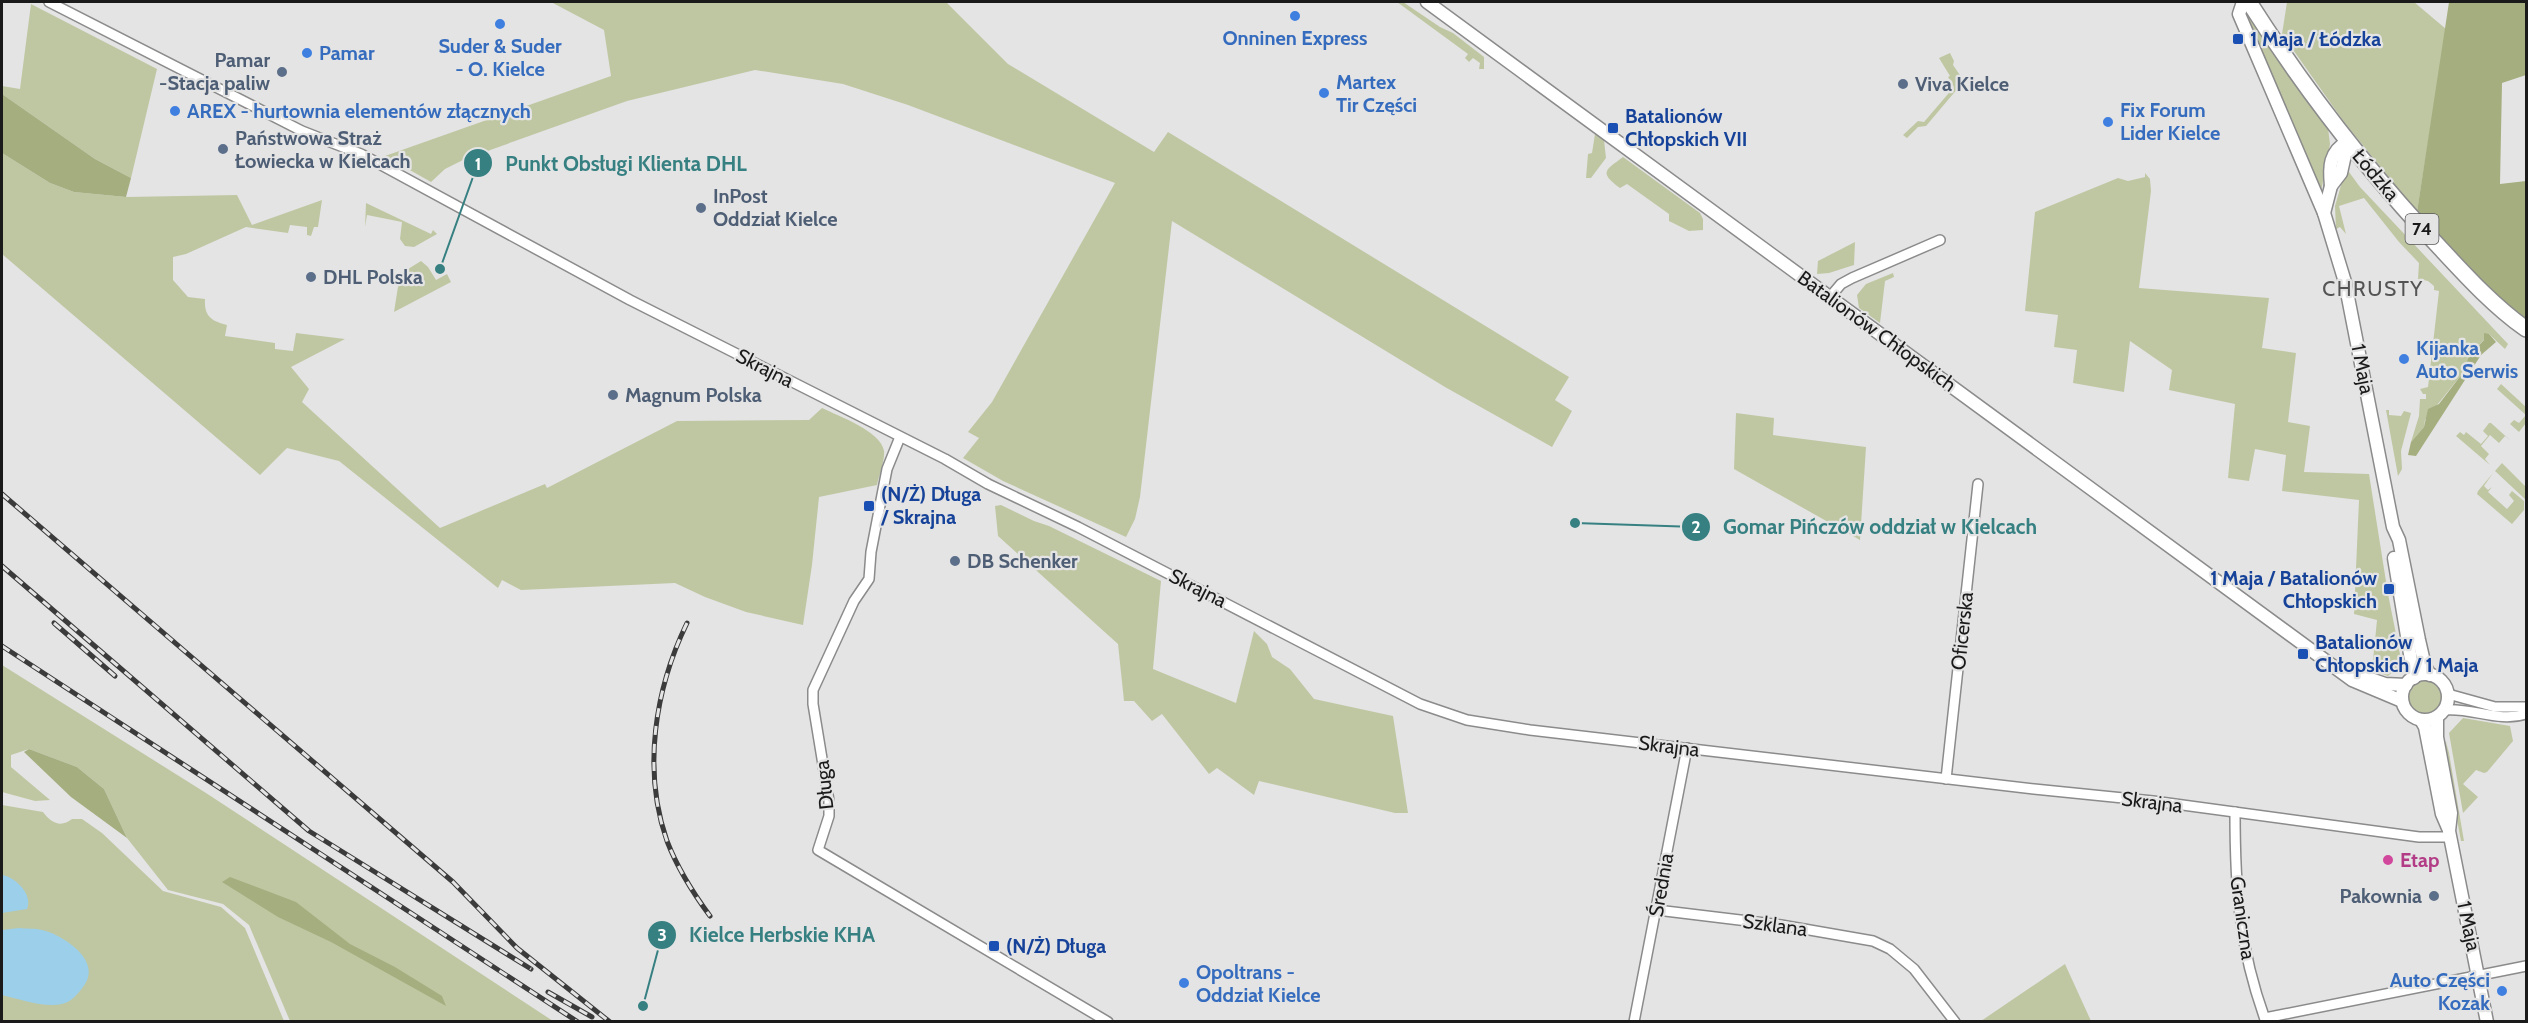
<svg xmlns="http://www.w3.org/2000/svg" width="2528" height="1023" viewBox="0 0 2528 1023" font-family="Cabin,sans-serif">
<rect width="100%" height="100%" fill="#e4e4e5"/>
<g fill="#bfc7a2">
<polygon points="551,2 946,2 1008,64 1154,152 1168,132 1569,377 1555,400 1572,411 1552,447 1445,387 1172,221 1140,497 1135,519 1126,537 1003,481 963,458 979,438 968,432 992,402 1115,183 908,105 843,84 755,70 627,101 465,159 445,169 431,182 385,156 611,76 604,30"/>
<polygon points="1397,2 1403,2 1440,27 1453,33 1484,57 1484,69 1479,69 1480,63 1473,58 1469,62 1465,58 1468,54"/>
<polygon points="2287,2 2414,2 2446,29 2417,212 2344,122 2282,34"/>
<polygon points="31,4 157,69 131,178 95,159 2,94 2,86 20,89"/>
<polygon points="2249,16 2328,128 2330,144 2321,192 2247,18"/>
<polygon points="1950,53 1954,61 1953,65 1964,81 1926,126 1918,127 1907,138 1903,135 1918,121 1924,122 1954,87 1948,77 1950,76 1939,58"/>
<polygon points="1595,134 1604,140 1606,158 1591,178 1586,178 1588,154 1592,153"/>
<path d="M2,153L50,183L74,192L126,197L237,195L252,225L322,200L318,227H314L311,236L307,235V227L290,225L288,233L246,227L186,254L173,257V280L188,297L205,299C204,316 211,321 227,325L225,336L275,343V349L293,351L296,333L345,339L291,367L309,389L302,402L440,528L545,484L547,488L677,421L809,420L822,408C838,416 881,431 884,451C885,461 879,475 877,485L819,497L812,565L803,625L746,612L705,597L675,583L521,590L502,580L498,588L339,461L287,448L260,475L2,254Z"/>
<path d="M1623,157L1700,213L1703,219V230L1689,231L1669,221V214L1627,184L1620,188C1598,172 1606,170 1623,157Z"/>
<polygon points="2346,168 2360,187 2508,344 2505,349 2489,334 2469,356 2462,374 2425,420 2424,427 2411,442 2419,416 2420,399 2426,399 2426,394 2423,394 2420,389 2428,387 2439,291 2434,290 2434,286 2428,281 2418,279 2419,263 2399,242 2364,198 2339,206 2346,234 2340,227 2336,229 2335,206"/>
<polygon points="2145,173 2150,179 2151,191 2139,288 2269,298 2262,348 2296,353 2288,422 2310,426 2304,472 2369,474 2388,594 2402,664 2388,676 2372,671 2377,620 2354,614 2359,500 2282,491 2286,455 2255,449 2249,481 2228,478 2235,404 2169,390 2172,370 2130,341 2124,392 2073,383 2077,350 2054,347 2058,315 2025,311 2035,212 2118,178 2128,181 2145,177"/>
<polygon points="366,203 431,234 433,230 437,234 414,247 405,246 400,239 402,222 367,215 365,227"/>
<polygon points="1855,242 1854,265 1829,273 1817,274 1818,261"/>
<polygon points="421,261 428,267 436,280 447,274 451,282 394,312 400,274"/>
<polygon points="1893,273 1894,277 1885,281 1880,323 1859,308 1857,295 1866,284"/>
<polygon points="2501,384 2526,407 2526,423 2519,432 2510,424 2514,420 2519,423 2526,415 2497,389"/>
<polygon points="2386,410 2389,410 2389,415 2401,416 2404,411 2411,413 2401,451 2402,469 2398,476"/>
<polygon points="1736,413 1774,418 1773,435 1866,447 1860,540 1734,469"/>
<polygon points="2489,423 2491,423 2511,441 2505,436 2499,443 2490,435 2481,446 2489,454 2485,459 2490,465 2456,436 2460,432 2464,435 2466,432 2481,444 2488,436 2483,431"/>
<polygon points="2502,463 2526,487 2526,506 2526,500 2495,471"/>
<polygon points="2493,473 2484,486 2488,490 2492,487 2488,492 2507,509 2514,501 2509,495 2512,491 2524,501 2524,510 2512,524 2477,494 2478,491"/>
<polygon points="1001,505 1034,521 1049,526 1161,581 1153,669 1236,703 1254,631 1267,644 1272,657 1290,669 1314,699 1393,716 1408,813 1395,813 1259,781 1254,795 1217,768 1209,774 1162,714 1152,721 1134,701 1124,701 1118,644 998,536 995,506"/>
<polygon points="2,665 206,793 553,1021 290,1021 249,925 223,904 168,890 127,838 104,789 77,767 29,749 11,755 11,767 50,800 35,801 2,792"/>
<circle cx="2425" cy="697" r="17"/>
<polygon points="2463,718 2510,726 2513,741 2487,772 2484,773 2476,770 2463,784 2478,797 2463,813 2449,733"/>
<polygon points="2442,740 2446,742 2449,753 2464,841 2461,841"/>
<path d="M2,805L43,812C51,823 61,828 72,819H82L102,833L163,891L221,907L245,928L284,1021H2Z"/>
<polygon points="2065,964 2091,1021 1981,1021"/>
</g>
<g fill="#a5ae7f">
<polygon points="2449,2 2526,2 2526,75 2502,83 2500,184 2526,181 2526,324 2492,292 2417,212"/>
<polygon points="2,94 95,159 131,178 126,197 74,192 50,183 2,153"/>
<polygon points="2484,333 2489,334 2496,342 2481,355 2416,456 2408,455 2411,442 2424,427 2428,409 2439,404 2462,374 2469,356 2484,340"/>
<polygon points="29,749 77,767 104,789 127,838 71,797 24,752"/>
<polygon points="230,877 296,902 350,944 395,967 442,996 446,1006 331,942 278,917 222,882"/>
</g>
<g fill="#9ccfe9">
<path d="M2,875C16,877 33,895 27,909L2,913Z"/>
<path d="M19,928C26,929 35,928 42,930C64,935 104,962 83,987C77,995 71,1002 62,1004C44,1008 19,999 2,995V930Z"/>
</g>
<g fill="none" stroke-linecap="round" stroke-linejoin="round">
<defs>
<g id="minor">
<polyline points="49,2 302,131 361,154 630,300 945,459 988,484 1078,527 1420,704 1467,720 1530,730 2034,789 2153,801 2419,837 2450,837"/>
<polyline points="1830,297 1841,284 1852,278 1940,240"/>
<polyline points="900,437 887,469 871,552 869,579 854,601 813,690 813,704 829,801 829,816 818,850 1108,1022"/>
<polyline points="2448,694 2495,707 2526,707"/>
<path d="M2444,710C2472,707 2498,723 2526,714"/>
<polyline points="1946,779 1978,484"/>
<path d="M2235,812C2235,890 2239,948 2266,1022"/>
<polyline points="1657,910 1781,925 1873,941 1890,949 1914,969 1955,1022"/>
<polyline points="2265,1018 2526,966"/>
<polyline points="1634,1022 1687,748"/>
</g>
<g id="tertiary">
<polyline points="1427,2 2352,680 2402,701"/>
<polyline points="2243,2 2239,14 2324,213 2345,282 2393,527 2399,540 2419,640 2425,666 2430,675"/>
<path d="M2331,186C2329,167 2329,152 2348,141"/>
<polyline points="2324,213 2331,186 2341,173 2348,141"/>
<polyline points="2394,558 2414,678"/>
<circle cx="2425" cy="697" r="23"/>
<polyline points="2359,675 2385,684 2406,685"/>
<polyline points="2437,717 2437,737 2451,813 2449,831 2487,1022"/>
<polyline points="2421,720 2425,727 2442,814 2448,828"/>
</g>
<path id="primary" d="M2249,2C2305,90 2371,175 2443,251C2469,279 2495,307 2526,329"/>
</defs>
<use href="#minor" stroke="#8b8b8c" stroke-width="12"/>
<use href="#tertiary" stroke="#8b8b8c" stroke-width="15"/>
<use href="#primary" stroke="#8b8b8c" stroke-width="18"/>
<use href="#minor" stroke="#fff" stroke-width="9"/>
<use href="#tertiary" stroke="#fff" stroke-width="12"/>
<use href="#primary" stroke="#fff" stroke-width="15"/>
<defs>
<g id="rail">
<polyline points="2,494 453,882 517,948 610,1022"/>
<polyline points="2,566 309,831 531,969"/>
<polyline points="54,623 115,676"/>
<path d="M687,623C655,689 642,770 667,841C677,867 693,893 710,916"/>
<polyline points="2,646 578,1022"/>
<polyline points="548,992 592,1017"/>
</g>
</defs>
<use href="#rail" stroke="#3b3b3c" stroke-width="5"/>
<use href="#rail" stroke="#e4e4e5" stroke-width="3" stroke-dasharray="9" stroke-linecap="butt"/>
</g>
<g fill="#3f7fe0" stroke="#e4e4e5" stroke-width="2">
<circle cx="1295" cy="16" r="6"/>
<circle cx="500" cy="24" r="6"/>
<circle cx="307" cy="53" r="6"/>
<circle cx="1324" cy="93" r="6"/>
<circle cx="175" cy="111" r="6"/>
<circle cx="2108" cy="122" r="6"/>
<circle cx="2404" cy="359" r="6"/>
<circle cx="1184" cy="983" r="6"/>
<circle cx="2502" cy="991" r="6"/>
</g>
<g fill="#1a4fb4" stroke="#e4e4e5" stroke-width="2">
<rect x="2232" y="33" width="12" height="12" rx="3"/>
<rect x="1607" y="122" width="12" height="12" rx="3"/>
<rect x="863" y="500" width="12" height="12" rx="3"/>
<rect x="2383" y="583" width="12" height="12" rx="3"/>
<rect x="2297" y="648" width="12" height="12" rx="3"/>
<rect x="988" y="940" width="12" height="12" rx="3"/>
</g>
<g fill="#5c6f8a" stroke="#e4e4e5" stroke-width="2">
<circle cx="282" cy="72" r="6"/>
<circle cx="1903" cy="84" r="6"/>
<circle cx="223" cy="149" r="6"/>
<circle cx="701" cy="208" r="6"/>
<circle cx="311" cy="277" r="6"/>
<circle cx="613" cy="395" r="6"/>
<circle cx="955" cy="561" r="6"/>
<circle cx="2434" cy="896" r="6"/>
</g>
<circle fill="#d1479c" stroke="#e4e4e5" stroke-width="2" cx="2388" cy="860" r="6"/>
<g text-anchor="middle" stroke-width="4.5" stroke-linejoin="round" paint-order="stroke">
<rect fill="#e4e4e5" stroke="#575758" stroke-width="1.5" x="2405.5" y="214" width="33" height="30" rx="4.5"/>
<g font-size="18" font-weight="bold" fill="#1a1a1b">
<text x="2422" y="235">74</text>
</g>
<g font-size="20" font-weight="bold" fill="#366cbe" stroke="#e4e4e5" text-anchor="start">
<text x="1295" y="45" text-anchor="middle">Onninen Express</text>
<text x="500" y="53" text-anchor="middle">Suder &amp; Suder<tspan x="500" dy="23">- O. Kielce</tspan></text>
<text x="319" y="60">Pamar</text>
<text x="1336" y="89">Martex<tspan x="1336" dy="23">Tir Części</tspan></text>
<text x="2120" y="117">Fix Forum<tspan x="2120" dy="23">Lider Kielce</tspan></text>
<text x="187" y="118">AREX - hurtownia elementów złącznych</text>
<text x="2416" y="355">Kijanka<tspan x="2416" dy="23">Auto Serwis</tspan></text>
<text x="1196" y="979">Opoltrans -<tspan x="1196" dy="23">Oddział Kielce</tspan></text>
<text x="2490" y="987" text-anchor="end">Auto Części<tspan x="2490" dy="23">Kozak</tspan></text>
</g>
<g font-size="20" font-weight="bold" fill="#164399" stroke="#e4e4e5" text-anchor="start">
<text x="2250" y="46">1 Maja / Łódzka</text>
<text x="1625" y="123">Batalionów<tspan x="1625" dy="23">Chłopskich VII</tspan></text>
<text x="881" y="501">(N/Ż) Długa<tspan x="881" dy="23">/ Skrajna</tspan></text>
<text x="2377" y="585" text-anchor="end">1 Maja / Batalionów<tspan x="2377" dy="23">Chłopskich</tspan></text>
<text x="2315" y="649">Batalionów<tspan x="2315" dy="23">Chłopskich / 1 Maja</tspan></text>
<text x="1006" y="953">(N/Ż) Długa</text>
</g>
<g font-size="20" font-weight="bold" fill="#4e5e75" stroke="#e4e4e5" text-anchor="start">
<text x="270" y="67" text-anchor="end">Pamar<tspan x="270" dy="23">-Stacja paliw</tspan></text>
<text x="1915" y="91">Viva Kielce</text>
<text x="235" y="145">Państwowa Straż<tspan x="235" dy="23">Łowiecka w Kielcach</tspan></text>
<text x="713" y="203">InPost<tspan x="713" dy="23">Oddział Kielce</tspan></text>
<text x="323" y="284">DHL Polska</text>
<text x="625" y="402">Magnum Polska</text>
<text x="967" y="568">DB Schenker</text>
<text x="2422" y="903" text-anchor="end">Pakownia</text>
</g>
<g font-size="20" fill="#1a1a1b" stroke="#e4e4e5">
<text transform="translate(2376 175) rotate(50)" y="7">Łódzka</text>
<text transform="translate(1877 331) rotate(36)" y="7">Batalionów Chłopskich</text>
<text transform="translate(765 368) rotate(27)" y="7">Skrajna</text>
<text transform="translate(2363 369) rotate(79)" y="7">1 Maja</text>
<text transform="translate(1198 588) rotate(27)" y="7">Skrajna</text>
<text transform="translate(1962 631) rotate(-84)" y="7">Oficerska</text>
<text transform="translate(1669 746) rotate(7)" y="7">Skrajna</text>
<text transform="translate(824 785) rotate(-96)" y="7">Długa</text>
<text transform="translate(2152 802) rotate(7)" y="7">Skrajna</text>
<text transform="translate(1661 885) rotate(-80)" y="7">Średnia</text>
<text transform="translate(2243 918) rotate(82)" y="7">Graniczna</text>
<text transform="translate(1775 925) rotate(8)" y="7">Szklana</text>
<text transform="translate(2469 926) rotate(78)" y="7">1 Maja</text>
</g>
<g font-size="20" font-weight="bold" fill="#b23c85" stroke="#e4e4e5" text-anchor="start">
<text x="2400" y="867">Etap</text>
</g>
<g font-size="21" letter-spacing="1.5" fill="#545455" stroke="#e4e4e5">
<text x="2373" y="296">CHRUSTY</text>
</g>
</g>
<path fill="none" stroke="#378082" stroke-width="2" d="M440 269L478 163M1575 523L1696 527M643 1006L662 935"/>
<g fill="#378082" stroke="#e4e4e5" stroke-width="2">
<circle cx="440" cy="269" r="6"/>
<circle cx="1575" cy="523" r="6"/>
<circle cx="643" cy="1006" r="6"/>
<circle cx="478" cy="163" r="15"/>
<circle cx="1696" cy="527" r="15"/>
<circle cx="662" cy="935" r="15"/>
</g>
<g font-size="18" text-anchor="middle" font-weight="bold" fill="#fff">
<text x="478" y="170">1</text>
<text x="1696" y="533">2</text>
<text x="662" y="941">3</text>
</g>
<g font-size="21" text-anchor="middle" font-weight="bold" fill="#378082" stroke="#e4e4e5" stroke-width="4.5" stroke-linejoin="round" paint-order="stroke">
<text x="626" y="171">Punkt Obsługi Klienta DHL</text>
<text x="1880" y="534">Gomar Pińczów oddział w Kielcach</text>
<text x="782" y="942">Kielce Herbskie KHA</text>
</g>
<rect width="2528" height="1023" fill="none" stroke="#1a1a1b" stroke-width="6"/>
</svg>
